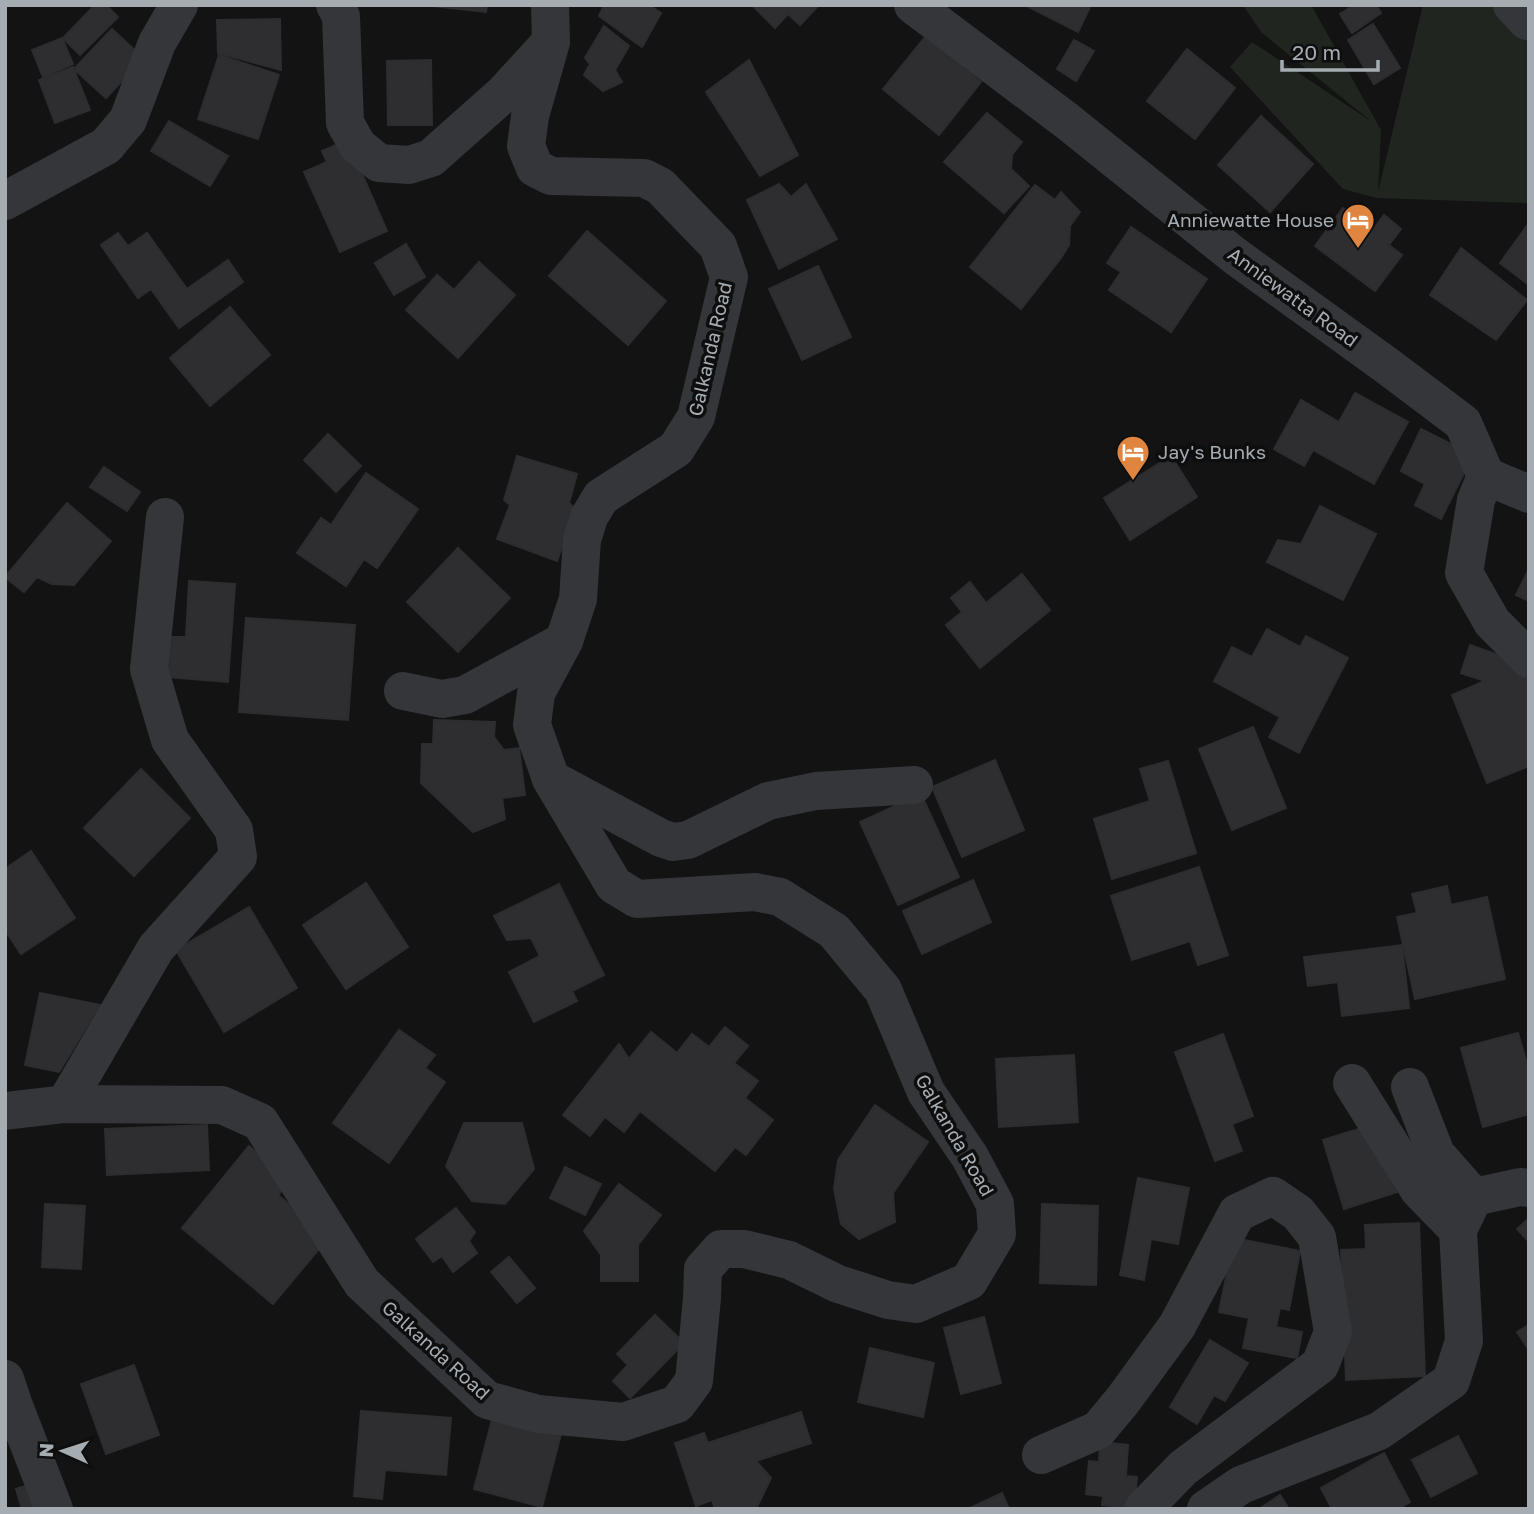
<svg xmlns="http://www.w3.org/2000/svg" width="1534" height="1514" viewBox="0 0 1534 1514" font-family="'Golos Text',sans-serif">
<rect width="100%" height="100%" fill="#131314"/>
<polygon fill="#20261f" points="1243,5 1311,5 1381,130 1378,192 1423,5 1529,5 1529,203 1377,198 1343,189 1230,67 1252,42 1372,122 1262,33"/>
<g fill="#2e2e30" stroke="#2d2d30" stroke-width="2">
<polygon points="95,5 106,5 118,17 80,55 63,38"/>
<polygon points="423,5 487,5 486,12"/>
<polygon points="604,5 649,5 661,13 642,47 599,16"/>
<polygon points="752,5 819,5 800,25 788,14 775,28"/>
<polygon points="1025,5 1091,5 1078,32"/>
<polygon points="1354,5 1376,5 1381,13 1352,33 1340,14"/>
<polygon points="280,19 281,70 218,53 217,20"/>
<polygon points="1373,24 1400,68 1374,84 1348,40"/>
<polygon points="604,26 629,46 615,70 622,82 603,91 584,75 590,64 585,58"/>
<polygon points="112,29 143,58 106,98 74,69"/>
<polygon points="926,36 981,82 939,135 883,89"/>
<polygon points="62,38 73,64 43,77 32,50"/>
<polygon points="1074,40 1094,51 1076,81 1057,69"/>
<polygon points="1187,49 1235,88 1195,139 1147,101"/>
<polygon points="219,55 279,75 258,139 198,119"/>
<polygon points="431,60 432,125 388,125 387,61"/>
<polygon points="749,60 798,155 760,176 706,92"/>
<polygon points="73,67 90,110 55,123 39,80"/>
<polygon points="987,113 1022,142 1012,155 1011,169 1029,186 1004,213 944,162"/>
<polygon points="1261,116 1313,164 1270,212 1218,165"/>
<polygon points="169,121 228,156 210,186 151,151"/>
<polygon points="343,142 352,151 387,231 340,252 304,172 327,162 322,151"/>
<polygon points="779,184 791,197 806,184 837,239 779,269 747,200"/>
<polygon points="1035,185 1055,200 1061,192 1080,212 1070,226 1069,245 1061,258 1021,309 970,267"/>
<polygon points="1343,208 1372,231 1384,215 1401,229 1389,245 1402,255 1375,291 1315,246"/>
<polygon points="1529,223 1529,285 1500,263"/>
<polygon points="1131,227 1207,279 1171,332 1109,290 1121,272 1107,263"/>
<polygon points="587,231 666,301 628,345 549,276"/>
<polygon points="118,233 128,246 147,233 187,289 228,260 243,282 179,328 151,289 138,298 101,245"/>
<polygon points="406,244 425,277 394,295 375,263"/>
<polygon points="1461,248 1527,300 1496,340 1430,295"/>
<polygon points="479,262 515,295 458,358 406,310 437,275 454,290"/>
<polygon points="818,266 851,337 802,360 769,289"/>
<polygon points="230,307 270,355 210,406 170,358"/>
<polygon points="1355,393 1408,422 1374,484 1313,450 1304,466 1274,449 1301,400 1339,422"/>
<polygon points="1421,429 1473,455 1441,519 1415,505 1425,484 1401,471"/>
<polygon points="328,434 361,466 336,492 304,460"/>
<polygon points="517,456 577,474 569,503 576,509 557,561 497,539 510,505 504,500"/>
<polygon points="1171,456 1197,497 1130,540 1104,498"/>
<polygon points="104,467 140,492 127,511 90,487"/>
<polygon points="366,473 418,509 377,568 364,559 346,586 297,553 321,518 331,525"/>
<polygon points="67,503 111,541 74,585 52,584 37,577 24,592 5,577"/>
<polygon points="1320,506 1376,534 1343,600 1267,562 1278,540 1301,544"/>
<polygon points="458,548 510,598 458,652 407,602"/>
<polygon points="1529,569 1529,601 1516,595"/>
<polygon points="1022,574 1050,610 980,668 946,625 962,612 951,598 970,582 986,603"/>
<polygon points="189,581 235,584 228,682 168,677 171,637 186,637"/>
<polygon points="246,618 355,625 348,720 239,712"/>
<polygon points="1267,629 1300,647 1306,636 1348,658 1299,753 1269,737 1280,717 1214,681 1232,647 1252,657"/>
<polygon points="1470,645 1529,666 1529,766 1487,783 1452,695 1485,681 1461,673"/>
<polygon points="434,720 495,722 494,737 504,750 519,748 525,795 502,798 505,819 473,832 421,783 422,744 433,744"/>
<polygon points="1253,727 1286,808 1232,830 1199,749"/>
<polygon points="995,760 1024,830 962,857 932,787"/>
<polygon points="1168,761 1196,853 1112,879 1094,819 1150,801 1140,769"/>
<polygon points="141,769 190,818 134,876 84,828"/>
<polygon points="921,794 959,877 898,905 860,822"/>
<polygon points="31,851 75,918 21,954 5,930 5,869"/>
<polygon points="1199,867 1228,955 1198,965 1190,941 1132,960 1111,896"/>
<polygon points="973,880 991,922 922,954 903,911"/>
<polygon points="366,883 408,947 346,989 303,925"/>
<polygon points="559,884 604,975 572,991 577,1001 534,1022 509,972 540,956 531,938 507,940 494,916"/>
<polygon points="1447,886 1451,905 1487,897 1505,979 1415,999 1397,917 1417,913 1412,894"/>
<polygon points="249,907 297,988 224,1032 176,950"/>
<polygon points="1402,945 1409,1008 1342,1016 1338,982 1308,986 1304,957"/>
<polygon points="40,993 100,1005 59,1072 25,1065"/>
<polygon points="725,1027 748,1046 734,1063 758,1081 745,1098 773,1120 746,1155 735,1147 715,1171 640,1111 624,1132 605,1117 590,1136 563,1115 619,1044 629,1059 651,1032 677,1053 692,1034 709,1047"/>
<polygon points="399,1030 435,1055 425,1068 445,1082 389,1163 333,1123"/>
<polygon points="1518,1033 1529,1071 1529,1114 1483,1127 1461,1048"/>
<polygon points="1223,1034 1253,1116 1232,1124 1242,1151 1215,1161 1175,1052"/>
<polygon points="1074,1055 1078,1122 999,1127 996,1059"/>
<polygon points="875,1105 928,1142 893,1193 895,1222 859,1239 841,1224 834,1189 838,1160"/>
<polygon points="464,1123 522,1123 534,1169 505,1204 472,1201 446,1166"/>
<polygon points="1375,1124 1397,1192 1344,1209 1323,1140"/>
<polygon points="207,1125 209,1170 107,1175 105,1129"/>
<polygon points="249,1146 290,1181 278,1195 328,1238 273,1304 182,1228"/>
<polygon points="565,1167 601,1184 585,1215 550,1198"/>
<polygon points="1138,1178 1189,1188 1178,1244 1151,1239 1144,1280 1120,1275"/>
<polygon points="619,1184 661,1215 638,1245 638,1281 601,1281 601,1255 584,1231"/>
<polygon points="45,1204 85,1206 81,1269 42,1267"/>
<polygon points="1042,1204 1098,1206 1096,1285 1040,1283"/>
<polygon points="456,1208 475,1232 469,1241 477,1253 453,1272 442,1256 433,1262 416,1239"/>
<polygon points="1529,1218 1529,1242 1517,1229"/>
<polygon points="1419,1223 1425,1376 1346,1380 1341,1250 1366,1249 1365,1225"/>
<polygon points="1234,1238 1300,1251 1289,1310 1280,1308 1276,1327 1302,1332 1297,1358 1243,1348 1249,1318 1219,1312"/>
<polygon points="509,1257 535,1288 517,1303 491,1272"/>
<polygon points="655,1315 684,1343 630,1398 613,1381 628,1365 617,1354"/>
<polygon points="984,1317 1001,1383 961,1394 944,1328"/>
<polygon points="1529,1325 1529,1350 1517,1332"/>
<polygon points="1210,1340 1248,1363 1225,1401 1214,1395 1197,1424 1170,1407"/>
<polygon points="870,1348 934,1363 923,1417 858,1402"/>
<polygon points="134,1365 159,1435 106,1454 81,1384"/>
<polygon points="361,1411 451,1418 446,1475 385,1470 382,1499 354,1496"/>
<polygon points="801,1412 811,1443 756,1461 771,1478 756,1509 715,1509 712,1500 696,1506 675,1443 704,1433 708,1443"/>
<polygon points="493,1416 561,1434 542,1507 474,1489"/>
<polygon points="1458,1436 1477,1473 1431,1497 1412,1460"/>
<polygon points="1100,1442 1128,1445 1126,1476 1137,1477 1134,1508 1102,1505 1103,1496 1086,1494 1089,1461 1099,1462"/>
<polygon points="1384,1453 1410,1502 1398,1509 1332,1509 1321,1488"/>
<polygon points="38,1482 46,1509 22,1509 16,1489"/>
<polygon points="1002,1493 1009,1509 968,1509"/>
<polygon points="1280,1495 1289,1509 1259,1509"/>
</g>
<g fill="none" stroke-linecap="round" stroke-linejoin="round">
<g stroke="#343639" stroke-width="38">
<polyline points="335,5 341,16 345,123 358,146 379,163 409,165 431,158 503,94 547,46"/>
<polyline points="913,5 1067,121 1235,256 1386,365 1463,423 1486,476 1476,500 1464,573 1492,622 1529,659"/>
<polyline points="1512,5 1527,21 1529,21"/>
<polyline points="5,201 106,146 128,120 157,43 179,5"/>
<polyline points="1486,476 1529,494"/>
<polyline points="403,691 442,699 465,695 564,641"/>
<polyline points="551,779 661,838 673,842 688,840 768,801 816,791 914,785"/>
<polyline points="1352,1083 1419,1190 1458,1230"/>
<polyline points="1410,1087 1436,1154 1474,1197"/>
<polyline points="65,1104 156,948 238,857 234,830 170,740 149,669 165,517"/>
<polyline points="5,1111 65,1104 222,1105 260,1122 362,1283 487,1400 538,1414 623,1422 677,1404 694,1381 702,1298 703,1269 721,1249 744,1249 789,1260 838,1284 888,1300 916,1304 969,1281 997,1234 995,1204 970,1157 926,1092 883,990 834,931 780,897 755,892 637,899 614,885 551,779 532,725 536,693 564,641 578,599 582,540 589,517 601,497 676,449 696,417 729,277 718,246 660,186 644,178 551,176 535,168 526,146 530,116 551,42 550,5"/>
<polyline points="5,1379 13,1403 54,1509"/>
<polyline points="1041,1455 1098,1430 1123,1400 1177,1326 1237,1213 1273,1196 1298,1213 1317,1237 1333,1332 1320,1365 1183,1468 1143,1509"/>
<polyline points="1206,1509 1241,1485 1379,1431 1451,1381 1464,1341 1458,1230 1474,1197 1520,1187 1529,1188"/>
</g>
</g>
<defs>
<symbol id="hotel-pin" viewBox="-11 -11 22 30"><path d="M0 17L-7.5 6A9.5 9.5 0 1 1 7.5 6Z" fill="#e0853f" stroke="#0e0e0f"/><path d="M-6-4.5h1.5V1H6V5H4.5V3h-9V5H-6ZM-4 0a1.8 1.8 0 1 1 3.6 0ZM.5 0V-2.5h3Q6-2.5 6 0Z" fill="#fff"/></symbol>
</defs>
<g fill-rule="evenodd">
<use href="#hotel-pin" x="1339" y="201" width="38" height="52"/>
<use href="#hotel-pin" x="1114" y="433" width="38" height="52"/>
</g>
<g text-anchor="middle" stroke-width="7" stroke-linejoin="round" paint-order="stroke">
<g font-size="19" fill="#a5adb3" stroke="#0e0e0f" text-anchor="end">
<text x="1334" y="227">Anniewatte House</text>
<text x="1158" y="459" text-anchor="start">Jay's Bunks</text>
</g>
<g font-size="19" fill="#a5adb3" stroke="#0e0e0f">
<text transform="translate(1293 297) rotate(36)" y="7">Anniewatta Road</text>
<text transform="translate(710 349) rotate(-77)" y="7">Galkanda Road</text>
<text transform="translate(955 1135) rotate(60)" y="7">Galkanda Road</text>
<text transform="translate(436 1350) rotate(42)" y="7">Galkanda Road</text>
</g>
</g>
<rect width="1534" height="1514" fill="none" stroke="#a5adb3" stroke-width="14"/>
<g transform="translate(63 1451) rotate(273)" stroke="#0e0e0f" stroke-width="5" paint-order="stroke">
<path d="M0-5L12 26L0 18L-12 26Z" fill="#a5adb3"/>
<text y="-10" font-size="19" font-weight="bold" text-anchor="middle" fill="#a5adb3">N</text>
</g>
<path d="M1282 60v10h96v-10" fill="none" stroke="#a5adb3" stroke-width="3.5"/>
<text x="1292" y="60" font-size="21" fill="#a5adb3" stroke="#0e0e0f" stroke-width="5" paint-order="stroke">20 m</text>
</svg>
